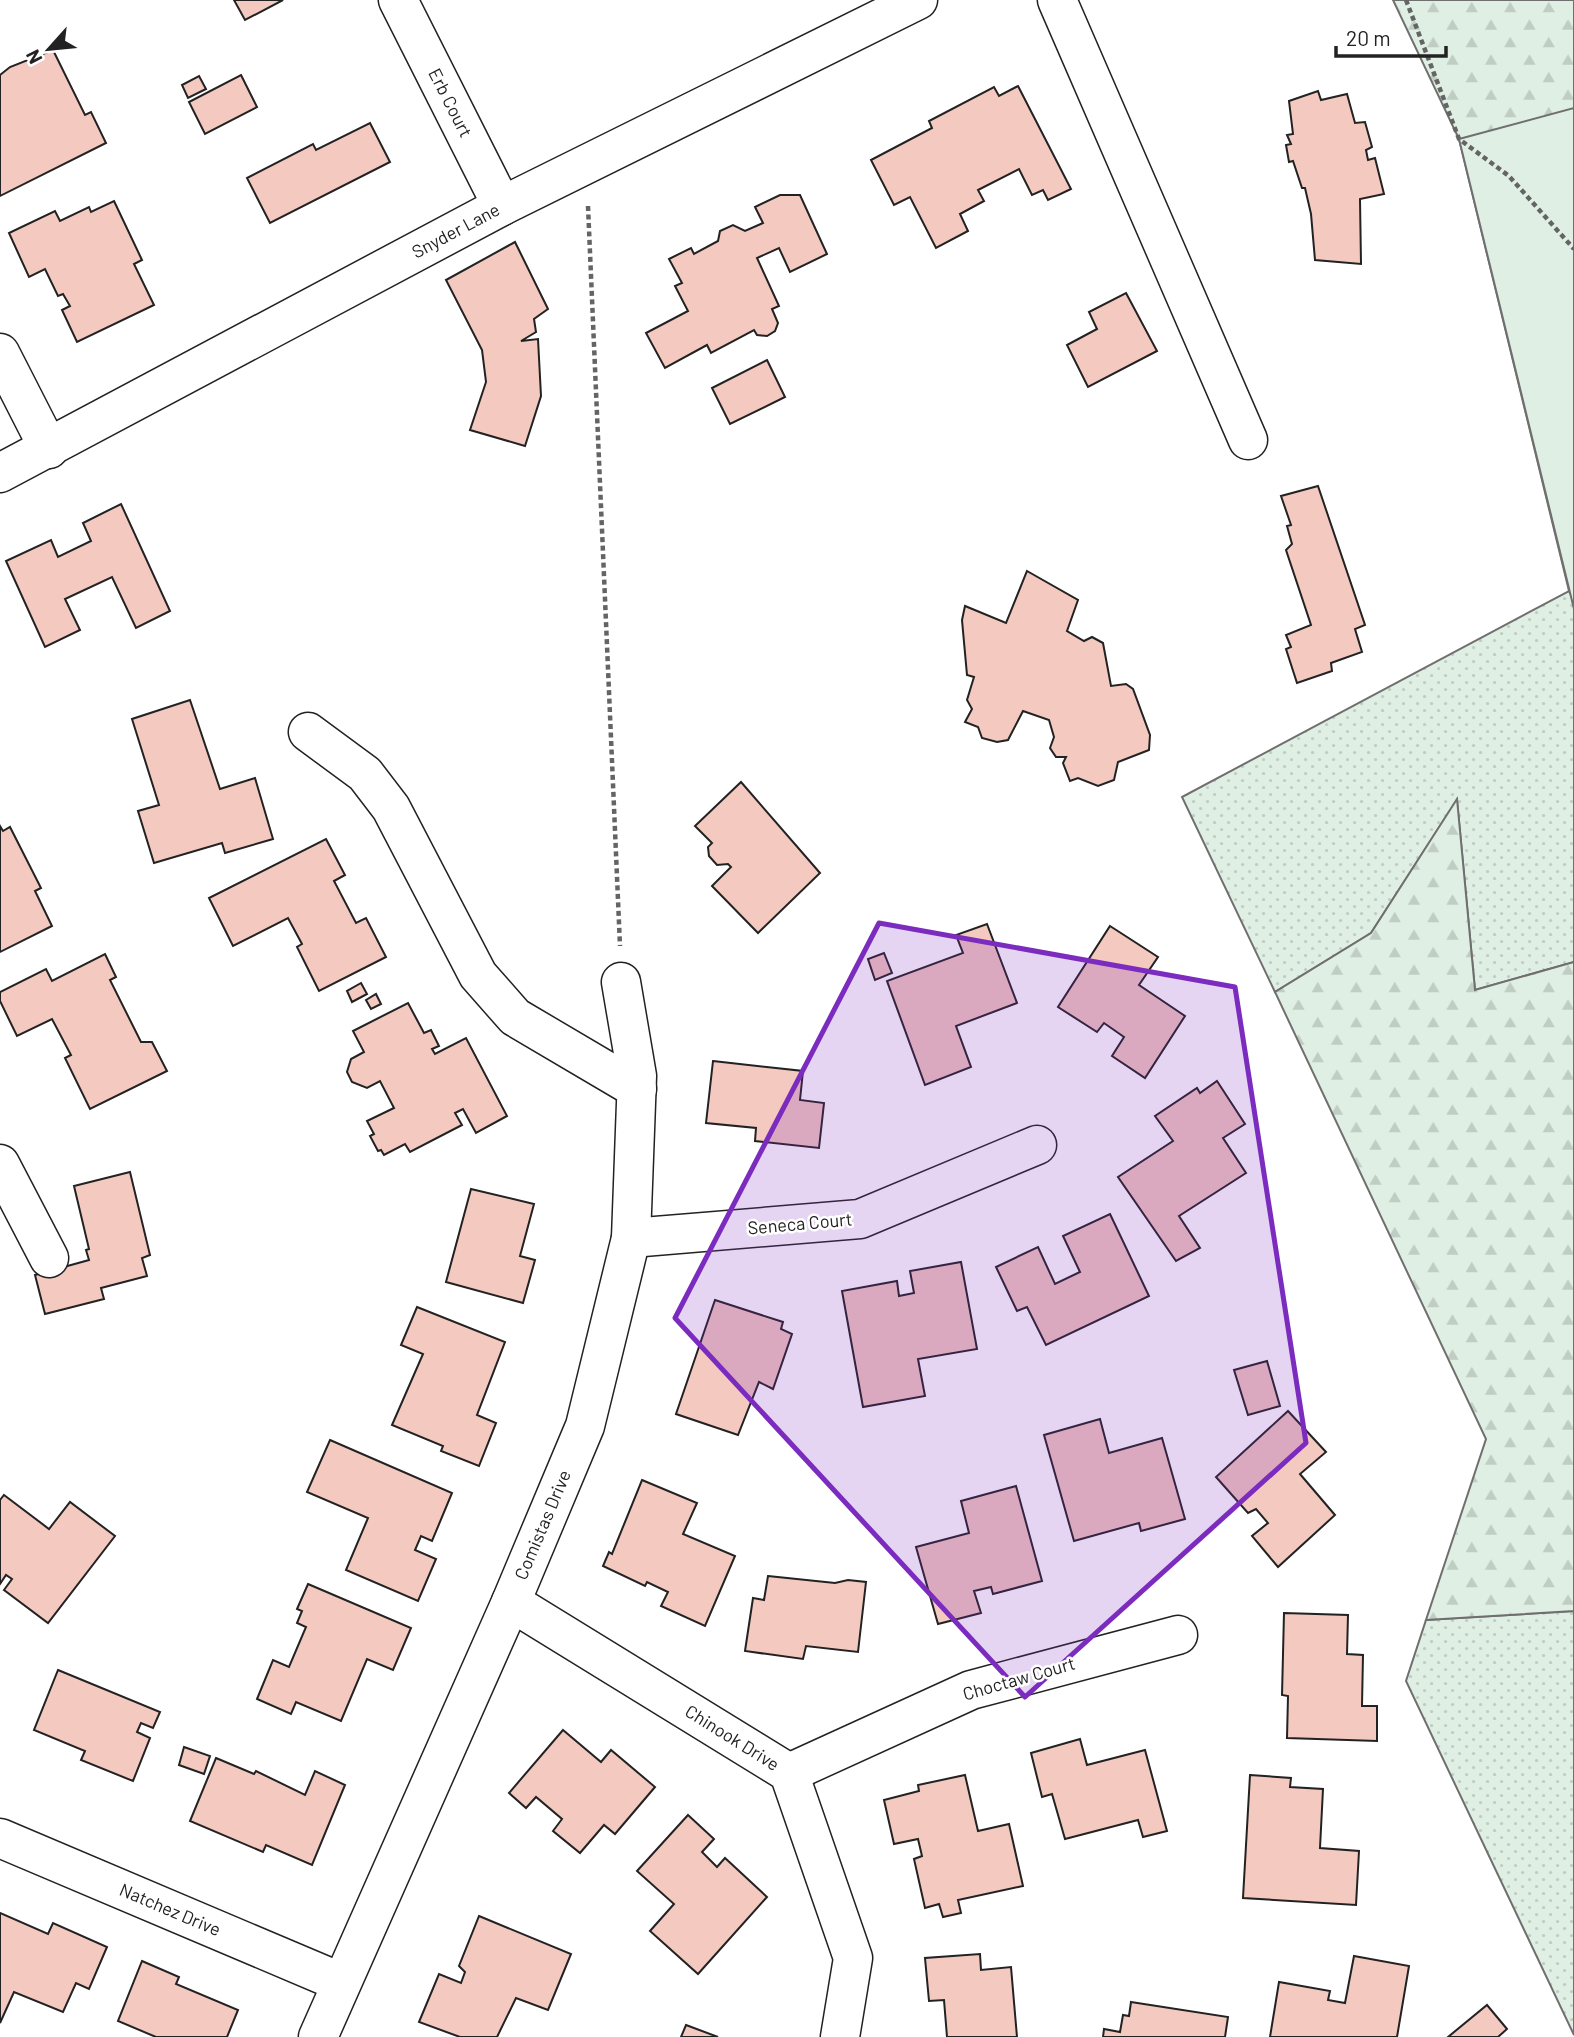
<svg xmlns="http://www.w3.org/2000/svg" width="1574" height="2037" viewBox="0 0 1574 2037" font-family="Barlow,sans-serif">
<defs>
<pattern id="grass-dots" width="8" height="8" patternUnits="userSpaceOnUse" patternTransform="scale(1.75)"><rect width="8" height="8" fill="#e0efe3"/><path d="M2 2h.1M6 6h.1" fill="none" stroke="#c0cdc2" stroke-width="1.8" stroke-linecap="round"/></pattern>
<pattern id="forest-firs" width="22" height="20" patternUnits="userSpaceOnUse" patternTransform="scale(1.75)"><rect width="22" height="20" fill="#e0efe3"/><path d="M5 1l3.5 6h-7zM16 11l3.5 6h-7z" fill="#c0cdc2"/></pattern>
</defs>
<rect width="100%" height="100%" fill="#fff"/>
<g fill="url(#grass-dots)" stroke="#6f6f6f" stroke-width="2">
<polygon points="1569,591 1574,600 1574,962 1475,990 1457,800 1371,933 1275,992 1182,797"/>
<polygon points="1574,1611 1574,2035 1406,1681 1426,1620"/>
</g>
<g fill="url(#forest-firs)" stroke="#6f6f6f" stroke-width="2">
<polygon points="1393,0 1574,0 1574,600 1569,591 1459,139"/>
<polygon points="1457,799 1475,990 1574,962 1574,1611 1426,1620 1486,1439 1275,992 1371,933"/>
</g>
<polygon fill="#e0efe3" stroke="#6f6f6f" stroke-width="2" points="1574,108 1574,609 1459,139"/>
<g fill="#f3c9c0" stroke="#222" stroke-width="2">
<polygon points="234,0 283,0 245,20"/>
<polygon points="53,50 85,115 91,112 106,143 0,196 0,75 10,67"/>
<polygon points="241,75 257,107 205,134 189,102"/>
<polygon points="199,76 206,89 188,98 182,85"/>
<polygon points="1018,86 1071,189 1048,200 1043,190 1032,195 1019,169 978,190 984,201 960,214 968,231 936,248 910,197 894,205 871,160 932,128 929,121 994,87 999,96"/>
<polygon points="1318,91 1321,100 1347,94 1355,123 1365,122 1372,147 1366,150 1368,160 1375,158 1384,194 1360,199 1361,264 1315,260 1311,214 1305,188 1302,188 1293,161 1289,162 1286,145 1291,144 1287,135 1293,134 1289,101"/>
<polygon points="370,123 390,162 270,223 247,178 313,144 316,150"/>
<polygon points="780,195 800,195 827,254 790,272 779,248 757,258 779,306 772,309 778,323 775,331 767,336 757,335 754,330 711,353 707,345 665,368 646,333 688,311 675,286 682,283 669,259 691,248 694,254 718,241 720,231 733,225 745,231 763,223 755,207"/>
<polygon points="114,201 142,260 134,264 154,305 77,342 62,310 70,306 63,294 58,296 45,269 29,277 9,233 55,211 60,221 89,207 91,212"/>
<polygon points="515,242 548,309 534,319 536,332 521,341 538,339 541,396 525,446 470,430 486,382 482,350 446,280"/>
<polygon points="1126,293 1157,351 1088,387 1067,345 1097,329 1089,312"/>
<polygon points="767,360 785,397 730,424 712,388"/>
<polygon points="1318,486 1365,625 1355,629 1362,652 1331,663 1332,671 1297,683 1286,649 1291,647 1286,635 1311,625 1286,550 1292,544 1287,526 1291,525 1281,496"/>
<polygon points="121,504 170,611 136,628 112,577 65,599 80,630 45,647 6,561 51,540 58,557 91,541 83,523"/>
<polygon points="1027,571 1078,600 1067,631 1084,641 1092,637 1103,643 1111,686 1126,684 1133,689 1150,735 1149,750 1118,762 1114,780 1098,786 1078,778 1070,781 1063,763 1066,757 1056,757 1050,748 1054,737 1049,720 1023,711 1008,740 997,742 982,738 978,727 965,722 972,709 967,700 974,677 967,675 962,620 965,606 1006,623"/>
<polygon points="190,700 220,789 255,778 273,839 225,853 222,843 154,863 138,811 159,805 132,719"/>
<polygon points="741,782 820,873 758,933 712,886 731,867 728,864 717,865 709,856 708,847 712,843 695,826"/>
<polygon points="0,826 3,831 10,827 41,888 35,891 52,926 0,952"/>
<polygon points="326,839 345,875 334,881 356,923 366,918 386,957 319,991 297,947 302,944 288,918 233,946 209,898"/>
<polygon points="987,924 1017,1003 956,1026 971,1067 925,1085 887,981 963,953 956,935"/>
<polygon points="1110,926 1158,957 1139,985 1185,1016 1145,1078 1112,1056 1124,1037 1104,1023 1097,1032 1058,1007"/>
<polygon points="884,953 892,973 875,980 868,959"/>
<polygon points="105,954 116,977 110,980 141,1042 152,1042 167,1071 90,1109 65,1058 71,1055 52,1019 17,1036 0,1001 0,992 46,969 52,981"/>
<polygon points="361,983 367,994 352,1002 347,991"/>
<polygon points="376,994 381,1004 371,1009 366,1000"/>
<polygon points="408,1003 424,1033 431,1030 439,1046 432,1049 435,1054 466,1038 507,1116 476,1133 463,1109 455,1113 462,1125 410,1152 405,1144 384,1155 381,1150 378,1151 370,1136 374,1134 367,1121 394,1108 380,1081 367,1088 352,1082 347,1072 351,1059 364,1052 353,1031"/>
<polygon points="713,1061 803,1071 800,1100 824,1103 819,1148 755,1141 756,1128 706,1123"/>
<polygon points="1217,1081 1245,1124 1223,1138 1246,1173 1179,1216 1200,1248 1176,1261 1118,1177 1173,1141 1155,1116 1197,1088 1200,1093"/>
<polygon points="130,1172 150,1255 142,1258 147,1276 101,1288 104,1299 45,1314 35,1275 89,1260 86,1250 89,1249 74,1186"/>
<polygon points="471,1189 534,1204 520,1256 535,1260 523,1303 446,1282"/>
<polygon points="1110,1214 1149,1296 1046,1345 1027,1307 1017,1311 996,1267 1038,1247 1055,1284 1080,1272 1063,1236"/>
<polygon points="961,1262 977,1349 918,1359 925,1396 863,1407 842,1291 897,1281 899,1296 914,1293 910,1271"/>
<polygon points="715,1300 783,1322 781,1329 792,1334 773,1389 759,1382 738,1435 676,1414"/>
<polygon points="417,1307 505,1342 477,1415 496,1423 479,1466 441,1451 443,1446 392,1425 423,1354 401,1345"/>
<polygon points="1267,1361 1280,1406 1248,1415 1234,1370"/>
<polygon points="1288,1411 1326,1452 1300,1474 1335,1515 1278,1567 1252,1536 1268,1523 1256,1509 1248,1513 1216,1477"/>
<polygon points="1100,1419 1109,1453 1162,1438 1185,1519 1141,1531 1139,1523 1074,1541 1044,1435"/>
<polygon points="330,1440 452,1493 432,1541 421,1536 415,1550 436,1559 418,1601 346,1570 368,1518 307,1492"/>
<polygon points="642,1480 697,1503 683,1534 735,1556 705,1626 661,1606 668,1592 647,1582 645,1586 603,1566 609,1552 612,1554"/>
<polygon points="1016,1486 1042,1581 993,1594 991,1587 974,1591 981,1613 938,1624 916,1547 969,1533 961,1501"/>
<polygon points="4,1495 49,1529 70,1502 115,1536 48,1623 4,1590 12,1579 6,1575 0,1584 0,1500"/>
<polygon points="768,1576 835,1583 848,1580 866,1582 858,1652 806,1646 803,1659 745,1651 753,1598 764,1600"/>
<polygon points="308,1584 411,1628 393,1670 367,1659 341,1721 296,1702 291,1714 257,1699 273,1660 289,1667 306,1627 297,1623 302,1611 297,1609"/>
<polygon points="1284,1613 1348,1615 1347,1654 1363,1655 1362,1706 1377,1706 1377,1741 1287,1738 1288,1696 1282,1695"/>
<polygon points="58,1670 160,1712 153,1728 141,1723 137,1732 150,1738 133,1781 81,1760 85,1751 34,1730"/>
<polygon points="563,1730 601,1762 611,1750 655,1787 615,1834 604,1825 580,1853 553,1831 562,1819 536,1797 526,1808 509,1793"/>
<polygon points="1080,1739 1087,1765 1145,1750 1167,1831 1143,1837 1138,1820 1065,1839 1052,1794 1042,1797 1031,1753"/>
<polygon points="184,1747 210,1756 204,1774 179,1765"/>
<polygon points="216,1758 254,1774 256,1771 305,1795 315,1771 345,1785 312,1865 266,1845 263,1852 190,1821"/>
<polygon points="965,1775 978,1831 1009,1824 1023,1886 958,1900 961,1913 943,1917 939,1904 925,1908 914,1859 922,1856 918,1839 894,1844 884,1800 919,1791 918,1785"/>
<polygon points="1250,1775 1291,1778 1290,1787 1323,1789 1320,1848 1359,1851 1356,1905 1243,1898"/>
<polygon points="688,1815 714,1839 702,1852 717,1867 725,1858 767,1897 698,1974 650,1931 674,1904 637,1871"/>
<polygon points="0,1913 48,1934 53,1923 107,1947 89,1989 76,1983 63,2012 14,1992 0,2023"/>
<polygon points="479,1916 571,1954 548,2010 516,1998 497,2037 460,2037 419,2022 439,1974 461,1983 465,1972 459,1966"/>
<polygon points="980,1954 981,1970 1011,1967 1017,2037 947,2037 944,2000 929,2001 925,1958"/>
<polygon points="1354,1956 1409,1966 1397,2037 1270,2037 1279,1982 1330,1991 1328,2000 1345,2003"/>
<polygon points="142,1961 179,1977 176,1984 238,2010 227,2037 156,2037 118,2021"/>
<polygon points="1131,2002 1228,2017 1225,2037 1103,2037 1104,2029 1120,2032 1123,2015 1129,2016"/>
<polygon points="1487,2005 1507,2029 1498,2037 1448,2037"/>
<polygon points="686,2025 718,2037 681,2037"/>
</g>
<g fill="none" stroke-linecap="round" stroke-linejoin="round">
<defs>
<g id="minor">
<polyline points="398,0 502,206"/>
<polyline points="1057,0 1248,440"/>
<polyline points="0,353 49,449"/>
<polyline points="0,473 502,206 918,0"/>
<polyline points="308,732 365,774 391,808 478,975 515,1017 637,1089"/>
<polyline points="0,1164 49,1258"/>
<polyline points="631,1238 860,1219 1037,1145"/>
<polyline points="511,1602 789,1773 853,1958 840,2037"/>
<polyline points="789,1773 971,1690 1178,1635"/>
<polyline points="0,1838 340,1982"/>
<polyline points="318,2037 511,1602 585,1426 631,1238 637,1076 621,982"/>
</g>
</defs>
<use href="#minor" stroke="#222" stroke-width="41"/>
<g stroke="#646464" stroke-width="4.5" stroke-dasharray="5 3.5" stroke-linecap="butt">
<polyline points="1406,0 1459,139 1509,176 1574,249"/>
<polyline points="588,206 620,946"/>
</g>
<use href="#minor" stroke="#fff" stroke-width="38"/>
</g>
<path fill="#7b2cbf" fill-opacity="0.2" stroke="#7b2cbf" stroke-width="5" stroke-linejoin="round" d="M879,923L1235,987L1306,1443L1025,1697L675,1318Z"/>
<g text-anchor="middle" stroke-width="5" stroke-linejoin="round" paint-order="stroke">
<g font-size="18" fill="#222" stroke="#fff">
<text transform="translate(450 103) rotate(63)" y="6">Erb Court</text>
<text transform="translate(456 231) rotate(-28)" y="6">Snyder Lane</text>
<text transform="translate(800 1224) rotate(-5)" y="6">Seneca Court</text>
<text transform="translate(543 1525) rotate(-67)" y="6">Comistas Drive</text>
<text transform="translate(1019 1679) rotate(-16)" y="6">Choctaw Court</text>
<text transform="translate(732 1738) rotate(32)" y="6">Chinook Drive</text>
<text transform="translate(170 1910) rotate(23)" y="6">Natchez Drive</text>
</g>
</g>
<g transform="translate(49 49) rotate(243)" stroke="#ffffff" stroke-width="5" paint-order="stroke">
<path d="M0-5L12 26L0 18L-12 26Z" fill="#222222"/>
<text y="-10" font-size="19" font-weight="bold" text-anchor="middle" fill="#222222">N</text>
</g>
<path d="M1336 46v10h110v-10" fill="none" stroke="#222222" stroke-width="3.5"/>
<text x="1346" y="46" font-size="21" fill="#222222" stroke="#ffffff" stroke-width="5" paint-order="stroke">20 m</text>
</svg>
